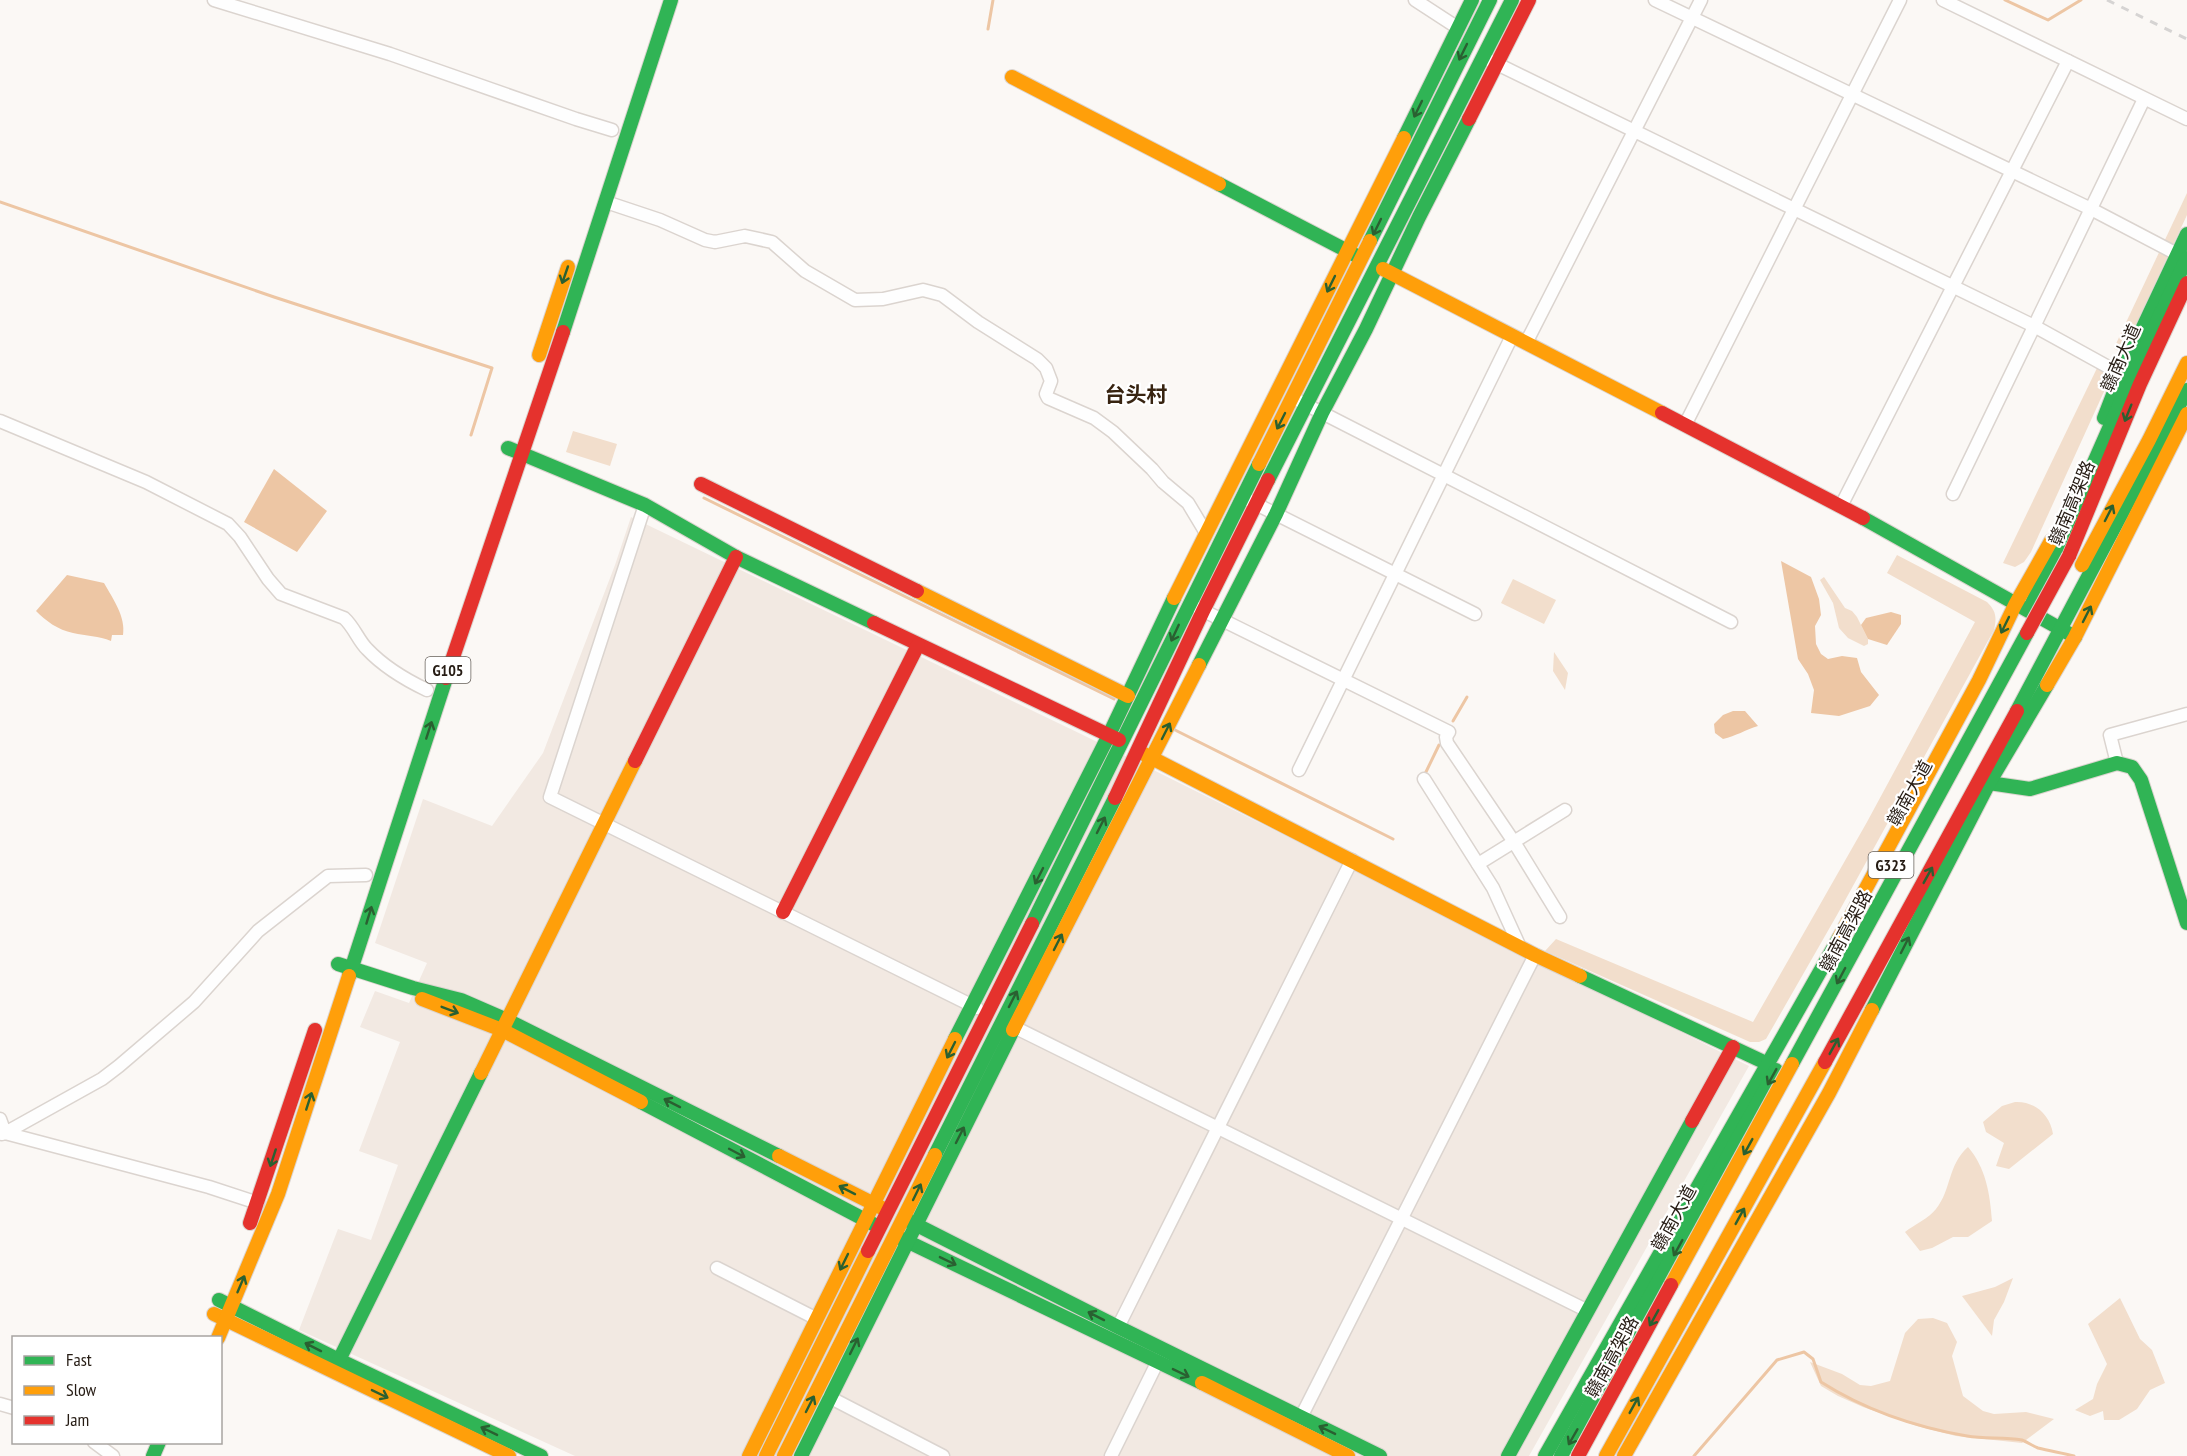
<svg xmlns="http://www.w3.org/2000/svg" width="2187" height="1456" viewBox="0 0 2187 1456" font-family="'PT Sans Narrow','Noto Sans SC',sans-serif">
<rect width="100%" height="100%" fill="#fbf8f5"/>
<polygon fill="#f2e9e2" points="631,517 1083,735 1749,1066 1529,1456 575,1456 299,1330 338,1229 371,1240 398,1165 359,1151 400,1042 360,1027 375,991 409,1003 427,963 375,943 423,799 492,826 543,753 615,565"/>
<g fill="#f2decc">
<polygon points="2187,193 2187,215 2122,354 2114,348"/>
<polygon points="2098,366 2112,374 2031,552 2024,562 2015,567 2003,563"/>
<polygon points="573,431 617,444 610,466 566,452"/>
<path d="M1897,555L1987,602C1996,611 1997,617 1994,630L1837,915L1766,1039L1759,1042H1750L1545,951L1556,939L1753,1022L1867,822L1975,622L1887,573Z"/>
<polygon points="1824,577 1845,608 1852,611 1857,617 1868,639 1868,644 1864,646 1848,638 1839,628 1833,603 1820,580"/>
<polygon points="1513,579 1556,600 1544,624 1501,603"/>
<polygon points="1554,652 1568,673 1565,690 1553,671"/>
<path d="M2015,1102C2035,1101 2050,1115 2053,1134L2009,1169L1996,1166L2004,1143L1986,1132L1983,1122L2002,1106Z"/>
<path d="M1968,1147C1986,1168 1990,1194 1992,1221L1968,1237H1953L1932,1248L1920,1251L1905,1232C1914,1225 1929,1218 1936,1209C1952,1189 1947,1166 1968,1147Z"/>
<polygon points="2013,1278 2004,1302 1994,1320 1992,1336 1962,1296 1995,1287"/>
<polygon points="2120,1298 2140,1339 2152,1350 2165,1383 2150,1390 2137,1409 2119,1420 2104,1420 2103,1411 2090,1416 2075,1410 2093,1399 2097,1384 2107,1364 2088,1324"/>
<polygon points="1933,1318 1947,1323 1957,1342 1952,1356 1963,1396 1983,1411 1994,1414 2026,1412 2054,1419 2022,1443 1956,1436 1917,1426 1863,1407 1838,1396 1821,1386 1810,1362 1842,1374 1860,1385 1871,1386 1890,1381 1905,1333 1918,1319"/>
</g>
<g fill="#edc6a4">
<polygon points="274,469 327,511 297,552 244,522"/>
<polygon points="1781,561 1811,577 1819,599 1821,615 1815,626 1816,644 1821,654 1828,659 1842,656 1857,658 1861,672 1879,695 1870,706 1839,716 1811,713 1814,690 1808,674 1798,659"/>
<path d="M67,575L104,583C113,599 126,617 123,635H112L111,641C99,636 86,636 73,633C58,630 46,621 36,611Z"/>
<polygon points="1891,612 1901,615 1901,624 1887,645 1868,639 1861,625 1866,618"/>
<path d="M1733,711H1745L1758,726C1745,730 1736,736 1723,739L1715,733L1714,724L1723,715Z"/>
</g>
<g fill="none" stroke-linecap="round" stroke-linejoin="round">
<g stroke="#edc6a4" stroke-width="3">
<polyline points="2005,0 2048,20 2081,0"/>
<polyline points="988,29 993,0"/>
<polyline points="0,202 274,297 492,368 471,435"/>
<polyline points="704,498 1114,699"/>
<polyline points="1453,721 1467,697"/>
<polyline points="1175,730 1393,839"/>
<polyline points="1424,776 1439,745"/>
<path d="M1694,1456L1777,1360L1804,1352L1813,1359L1821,1382C1865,1410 1915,1427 1967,1436C1985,1439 2004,1437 2022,1440C2027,1442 2033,1446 2038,1448C2050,1451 2062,1453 2074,1456"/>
</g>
<defs>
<g id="street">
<polyline points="214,0 390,54 576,119 612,130"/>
<polyline points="1415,0 1458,28"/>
<polyline points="1655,0 2091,209 2177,254"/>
<polyline points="1943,0 2187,119"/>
<polyline points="1491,61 2034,326 2121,374"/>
<polyline points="606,202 660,220 705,240 715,242 745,236 772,242 805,271 855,300 883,299 923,290 942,295 978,322 1037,359 1046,368 1051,381 1046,394 1048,398 1094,418 1113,432 1152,469 1163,482 1188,503 1206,533"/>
<polyline points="1526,343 1701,0"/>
<polyline points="1299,401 1731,622"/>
<path d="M0,421L146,482L228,524L240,537L268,579L281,594L344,618C354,627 358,640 367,649C383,666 406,680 427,690"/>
<polyline points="1685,425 1900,0"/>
<polyline points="1953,494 2144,99"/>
<polyline points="1248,500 1475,614"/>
<polyline points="645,505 550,797 977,1008"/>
<polyline points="1841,506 2068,61"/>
<polyline points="1198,608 1449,732 1446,737 1447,743 1514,842 1560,917"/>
<polyline points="2117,763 2110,735 2187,714"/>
<polyline points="1299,770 1512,336"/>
<polyline points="1424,779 1493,888 1519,945"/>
<polyline points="1478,864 1565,810"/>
<polyline points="1008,1024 1588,1311"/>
<polyline points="0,1119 5,1133 102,1079 119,1066 194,1002 258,931 328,876 366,875"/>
<polyline points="2,1134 5,1133 209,1187 258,1203"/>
<polyline points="717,1268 815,1318"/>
<polyline points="1118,1327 1352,860"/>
<polyline points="829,1397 943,1456"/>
<polyline points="0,1404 14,1408"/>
<polyline points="1298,1423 1535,955"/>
<polyline points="94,1442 113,1456"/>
<polyline points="1111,1456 1161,1355"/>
</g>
<g id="fast">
<polyline points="1404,138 1472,0"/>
<polyline points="1219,184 1357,256"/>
<polyline points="1370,241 1490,0"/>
<polyline points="563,332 671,0"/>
<polyline points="2104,418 2121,374 2187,234"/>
<polyline points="508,448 645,505 736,557 874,623"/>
<polyline points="1268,480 1512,0"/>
<polyline points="1863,518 2075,637"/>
<polyline points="2030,608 2140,358 2187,258"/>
<polyline points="1199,665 1276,514 1322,413 1366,329 1419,217 1469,119"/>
<polyline points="2017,711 2187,390"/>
<polyline points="1989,783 2030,789 2117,763 2132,767 2141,780 2187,923"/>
<polyline points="1032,924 1259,464"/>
<polyline points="338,964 413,988 461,1000 507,1020 779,1156"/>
<polyline points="349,976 446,678"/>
<polyline points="1580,976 1766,1063"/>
<polyline points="1872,1010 1989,783 2047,685"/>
<polyline points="955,1039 1109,735 1174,598"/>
<polyline points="641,1102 873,1224"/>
<polyline points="935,1155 1115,798"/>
<polyline points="905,1219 1118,1327 1380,1456"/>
<polyline points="896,1236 1202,1383"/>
<polyline points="219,1300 339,1360 541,1456"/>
<polyline points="339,1360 481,1073"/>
<polyline points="153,1456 159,1442"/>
<polyline points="801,1456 1013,1030"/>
<polyline points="1508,1456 1692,1121"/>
<polyline points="1545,1456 1839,938"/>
<polyline points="1561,1456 1776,1070"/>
</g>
<g id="slow">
<polyline points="1012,77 1219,184"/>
<polyline points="1383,269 1662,413"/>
<polyline points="539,355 568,267"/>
<polyline points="1259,464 1370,241"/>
<polyline points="2082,565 2149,440 2187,363"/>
<polyline points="917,591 1128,696"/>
<polyline points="1174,598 1404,138"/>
<polyline points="2047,685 2075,637 2187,414"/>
<polyline points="1144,754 1535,955 1580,976"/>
<polyline points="1839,938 1979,680 2015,605 2051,541"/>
<polyline points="422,999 502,1030 641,1102"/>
<polyline points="1013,1030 1199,665"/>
<polyline points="481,1073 635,761"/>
<polyline points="779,1156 882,1208"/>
<polyline points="214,1314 509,1456"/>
<polyline points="218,1338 278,1194 349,976"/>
<polyline points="1202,1383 1348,1456"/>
<polyline points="749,1456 955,1039"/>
<polyline points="766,1456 868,1251"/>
<polyline points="784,1456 935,1155"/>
<polyline points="1606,1456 1825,1062"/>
<polyline points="1624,1456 1829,1093 1872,1010"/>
</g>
<g id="jam">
<polyline points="1469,119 1529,0"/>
<polyline points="1662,413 1863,518"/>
<polyline points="701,484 917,591"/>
<polyline points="2069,556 2140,384 2187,283"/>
<polyline points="874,623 1119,740"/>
<polyline points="446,678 563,332"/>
<polyline points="635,761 736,557"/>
<polyline points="1115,798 1203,611 1268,480"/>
<polyline points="783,912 918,645"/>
<polyline points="1825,1062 2017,711"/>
<polyline points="1692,1121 1733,1047"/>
<polyline points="250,1223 315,1030"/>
<polyline points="868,1251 1032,924"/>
</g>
</defs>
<use href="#street" stroke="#dbd4cf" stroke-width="15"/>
<use href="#fast" stroke="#dbd4cf" stroke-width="16"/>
<use href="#slow" stroke="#dbd4cf" stroke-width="16"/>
<use href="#jam" stroke="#dbd4cf" stroke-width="16"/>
<use href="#street" stroke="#fefefe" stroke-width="12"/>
<use href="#fast" stroke="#30b455" stroke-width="14"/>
<use href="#slow" stroke="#ff9f0a" stroke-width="14"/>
<use href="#jam" stroke="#e5322d" stroke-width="14"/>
<polyline stroke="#d6d4d3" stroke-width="3" stroke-dasharray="8 8" stroke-linecap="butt" points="2107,0 2187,39"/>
<defs>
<polyline id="fast-bridge" points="1792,1064 2027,633"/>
<polyline id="slow-bridge" points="1671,1285 1792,1064"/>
<g id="jam-bridge">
<polyline points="2027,633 2069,556"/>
<polyline points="1578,1456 1671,1285"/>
</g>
</defs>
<use href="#fast-bridge" stroke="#dbd4cf" stroke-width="16" stroke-linecap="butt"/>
<use href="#slow-bridge" stroke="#dbd4cf" stroke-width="16" stroke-linecap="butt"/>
<use href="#jam-bridge" stroke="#dbd4cf" stroke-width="16" stroke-linecap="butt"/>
<use href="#fast-bridge" stroke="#30b455" stroke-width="14"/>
<use href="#slow-bridge" stroke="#ff9f0a" stroke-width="14"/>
<use href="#jam-bridge" stroke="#e5322d" stroke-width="14"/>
</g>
<defs><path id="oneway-shaft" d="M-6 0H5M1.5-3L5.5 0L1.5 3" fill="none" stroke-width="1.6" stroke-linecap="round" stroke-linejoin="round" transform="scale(1.5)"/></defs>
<g stroke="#2a6031">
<use href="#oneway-shaft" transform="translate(1463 52) rotate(116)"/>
<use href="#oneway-shaft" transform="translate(1418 109) rotate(116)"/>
<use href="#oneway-shaft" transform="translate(1377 227) rotate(116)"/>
<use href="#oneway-shaft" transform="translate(565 275) rotate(109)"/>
<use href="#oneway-shaft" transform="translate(1331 284) rotate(116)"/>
<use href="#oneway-shaft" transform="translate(2128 413) rotate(112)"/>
<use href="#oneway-shaft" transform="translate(1281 421) rotate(117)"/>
<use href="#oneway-shaft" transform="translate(2109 513) rotate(-63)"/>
<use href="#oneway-shaft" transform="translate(2087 614) rotate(-63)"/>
<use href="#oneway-shaft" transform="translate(2005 625) rotate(116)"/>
<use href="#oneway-shaft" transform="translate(1175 633) rotate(115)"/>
<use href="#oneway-shaft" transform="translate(429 730) rotate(-72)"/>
<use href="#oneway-shaft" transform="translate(1166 731) rotate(-63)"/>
<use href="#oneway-shaft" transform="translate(1101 825) rotate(-63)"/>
<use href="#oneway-shaft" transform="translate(1928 875) rotate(-61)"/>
<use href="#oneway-shaft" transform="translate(1039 876) rotate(117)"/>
<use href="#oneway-shaft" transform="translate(369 915) rotate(-73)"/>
<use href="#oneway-shaft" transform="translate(1058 942) rotate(-63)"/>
<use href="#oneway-shaft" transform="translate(1905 945) rotate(-63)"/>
<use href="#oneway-shaft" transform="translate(1841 976) rotate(118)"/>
<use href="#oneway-shaft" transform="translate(1013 999) rotate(-63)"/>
<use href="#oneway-shaft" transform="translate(450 1010) rotate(21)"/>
<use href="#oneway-shaft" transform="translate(1834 1046) rotate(-61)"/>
<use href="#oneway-shaft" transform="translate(951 1050) rotate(117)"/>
<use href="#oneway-shaft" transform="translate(1772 1077) rotate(119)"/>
<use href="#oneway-shaft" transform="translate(309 1101) rotate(-72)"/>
<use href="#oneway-shaft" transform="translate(672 1103) rotate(-153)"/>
<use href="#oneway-shaft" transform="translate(960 1135) rotate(-63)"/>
<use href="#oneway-shaft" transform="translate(1748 1147) rotate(119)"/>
<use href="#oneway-shaft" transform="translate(737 1153) rotate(28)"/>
<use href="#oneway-shaft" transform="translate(273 1158) rotate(108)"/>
<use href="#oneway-shaft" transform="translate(847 1190) rotate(-153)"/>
<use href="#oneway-shaft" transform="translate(917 1192) rotate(-64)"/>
<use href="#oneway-shaft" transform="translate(1740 1216) rotate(-61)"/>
<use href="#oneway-shaft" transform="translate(1678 1248) rotate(119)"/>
<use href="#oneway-shaft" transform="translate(948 1261) rotate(26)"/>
<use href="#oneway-shaft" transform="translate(844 1262) rotate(116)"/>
<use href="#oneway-shaft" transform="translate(241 1284) rotate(-67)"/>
<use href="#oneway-shaft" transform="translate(1096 1316) rotate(-153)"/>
<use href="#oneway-shaft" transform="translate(1654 1318) rotate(119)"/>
<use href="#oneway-shaft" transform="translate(854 1346) rotate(-64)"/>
<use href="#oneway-shaft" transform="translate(313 1347) rotate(-153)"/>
<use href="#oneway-shaft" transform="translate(1181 1373) rotate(26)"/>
<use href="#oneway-shaft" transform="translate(380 1394) rotate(26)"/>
<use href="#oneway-shaft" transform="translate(810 1404) rotate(-63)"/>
<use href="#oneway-shaft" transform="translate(1634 1405) rotate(-61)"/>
<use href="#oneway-shaft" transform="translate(1327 1430) rotate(-154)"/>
<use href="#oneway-shaft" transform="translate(489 1431) rotate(-154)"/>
<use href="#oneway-shaft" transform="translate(1573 1437) rotate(120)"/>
</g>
<g text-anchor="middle" stroke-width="4.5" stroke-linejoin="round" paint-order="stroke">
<g fill="#fff" stroke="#67605a" stroke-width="1.5">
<rect x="425.5" y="657" width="45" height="26" rx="4.5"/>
<rect x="1868.5" y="852" width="45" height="26" rx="4.5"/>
</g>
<g font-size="16" font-weight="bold" fill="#261c14">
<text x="448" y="676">G105</text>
<text x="1891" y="871">G323</text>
</g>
<g font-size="18" fill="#261c14" stroke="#fff">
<text transform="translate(2121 358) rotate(-66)" y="6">赣南大道</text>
<text transform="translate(2072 503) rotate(-67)" y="6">赣南高架路</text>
<text transform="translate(1910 793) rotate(-61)" y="6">赣南大道</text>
<text transform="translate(1846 931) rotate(-62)" y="6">赣南高架路</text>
<text transform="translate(1674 1218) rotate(-61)" y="6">赣南大道</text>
<text transform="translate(1612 1357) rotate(-61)" y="6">赣南高架路</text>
</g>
<g font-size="21" font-weight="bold" fill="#382411" stroke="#fff">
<text x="1136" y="402">台头村</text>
</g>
</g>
<rect x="12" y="1336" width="210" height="108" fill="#ffffff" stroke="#a8a4a1" stroke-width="1.5"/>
<rect x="24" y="1356" width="30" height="9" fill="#30b455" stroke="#a8a4a1" stroke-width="1.5"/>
<text x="66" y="1366" font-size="18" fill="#261c14">Fast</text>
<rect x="24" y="1386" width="30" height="9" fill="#ff9f0a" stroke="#a8a4a1" stroke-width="1.5"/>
<text x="66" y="1396" font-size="18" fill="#261c14">Slow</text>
<rect x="24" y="1416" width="30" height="9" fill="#e5322d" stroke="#a8a4a1" stroke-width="1.5"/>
<text x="66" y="1426" font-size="18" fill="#261c14">Jam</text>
</svg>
